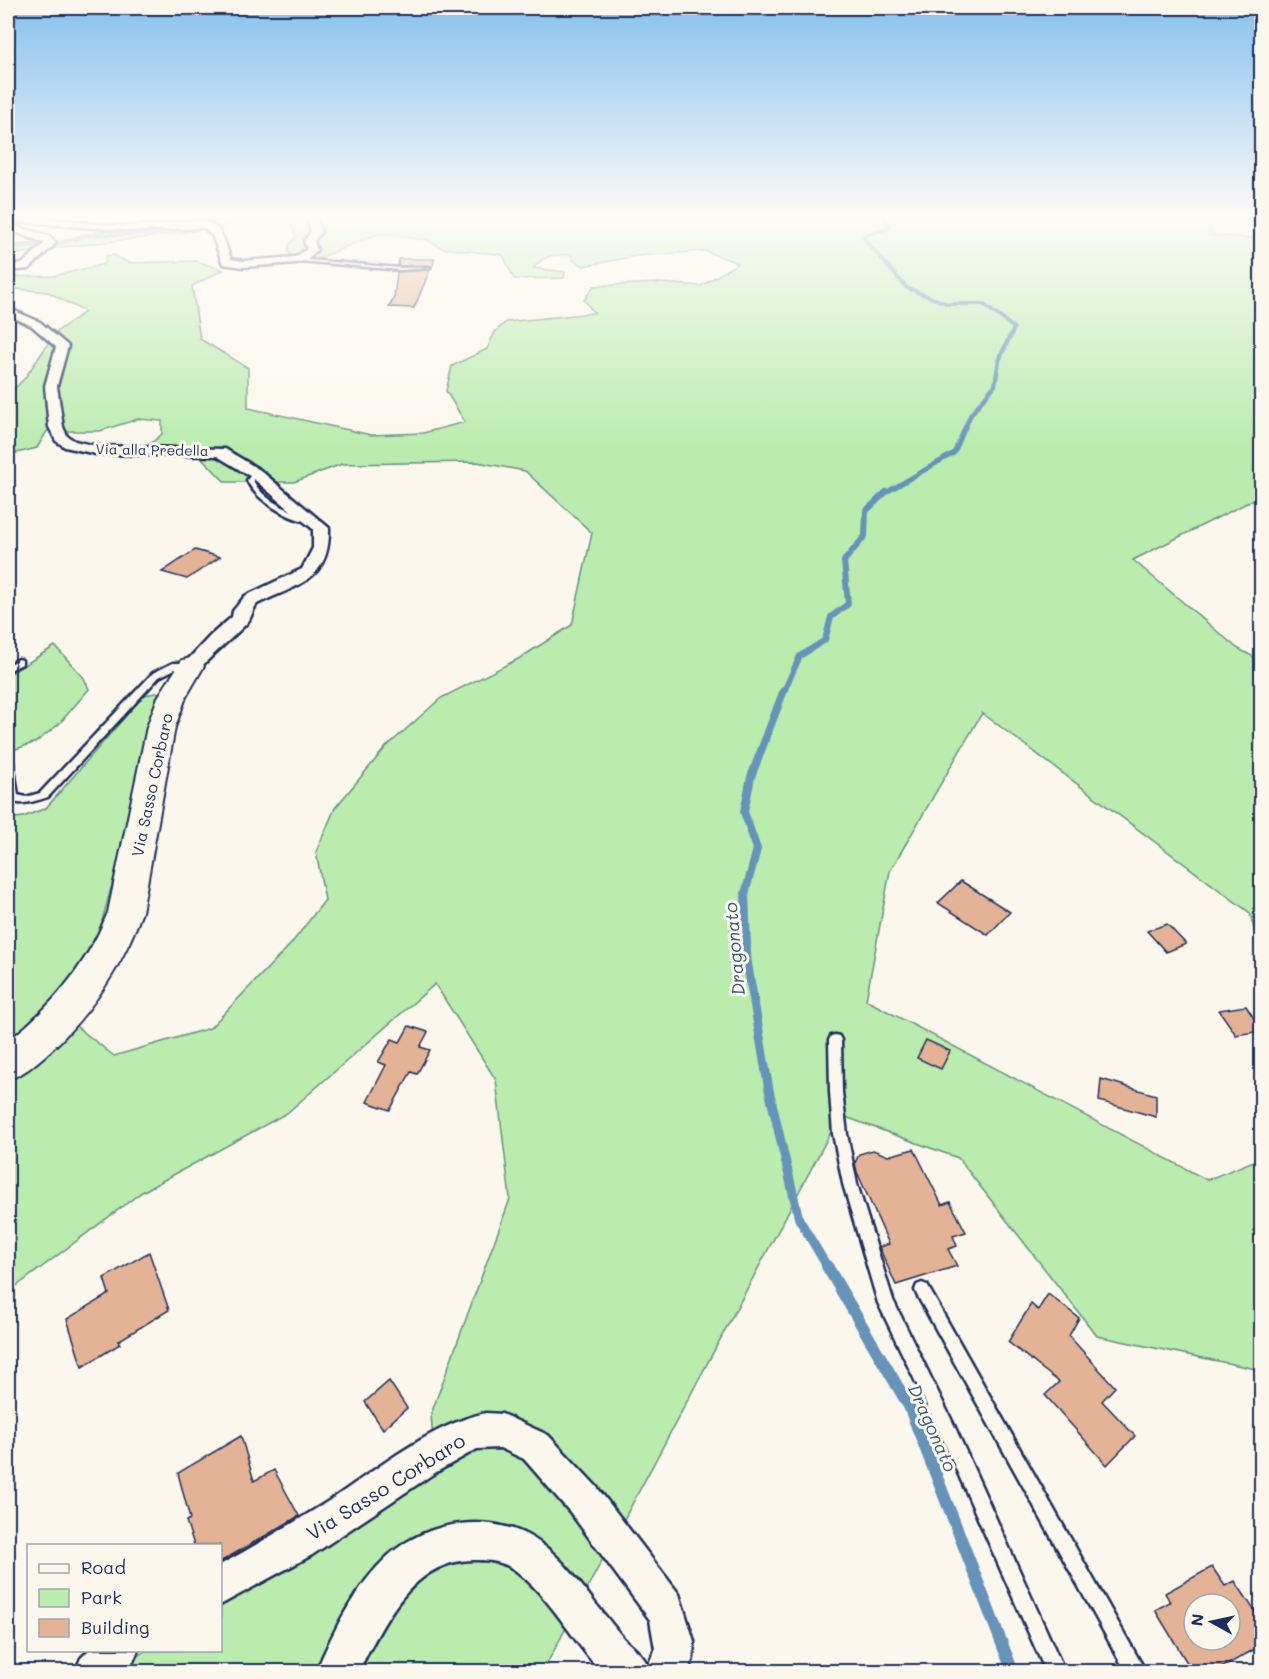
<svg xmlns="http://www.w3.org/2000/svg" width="1269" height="1679" viewBox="0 0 1269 1679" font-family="Mali,sans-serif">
<rect width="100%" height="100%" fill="#fbf7ec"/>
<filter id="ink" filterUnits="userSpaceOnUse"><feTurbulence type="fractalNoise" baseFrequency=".0167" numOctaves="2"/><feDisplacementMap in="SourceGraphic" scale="12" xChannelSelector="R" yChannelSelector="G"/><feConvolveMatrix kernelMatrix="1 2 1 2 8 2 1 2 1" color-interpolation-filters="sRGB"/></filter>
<g filter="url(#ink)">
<g fill="#b9ecad" stroke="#6a8e86" stroke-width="1.5">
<path d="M218,215H261C179,242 91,238 8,256V245L77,240L98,231L160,230L207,220Z"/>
<path d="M314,215H1224L1219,216L1211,225L1212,235L1261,239V496L1133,560L1237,648L1261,661V958L1250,913L982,713L890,871L866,1000L1207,1180L1261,1158V1370L1097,1336L958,1158L840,1115L543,1671H115L145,1651L220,1650L221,1605L435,1473L431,1414L510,1199L496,1080L435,984L287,1113L142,1192L14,1288L8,1296V819L23,817L46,808L144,695L161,692L163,698L99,932L78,972L52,1007L114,1056L210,1028L291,944L325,900L316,852L335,808L386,747L441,698L520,658L572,625L592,533L525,471L477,462L342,464L294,482H225L199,455L136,456L162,434V421L138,419L100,431H47L37,448L8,455V395L25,378L56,332L85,312L48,292L8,288V277L54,276L105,264L106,256L114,255L129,263L197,261L223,270L192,286L200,339L248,368V408L371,435L423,433L465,422L446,391L452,366L487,349L495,332L506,322L594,313L584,300L594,286L659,283L701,286L738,263L705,251L636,256L584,266L573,260L571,255C555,254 544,255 533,268L565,272L564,278L514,279L503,255L442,248L427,240L377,234L310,262L301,263L288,252L289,245L296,237L291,225L273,219Z"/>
<polygon points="55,646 84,678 89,689 59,724 36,742 8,752 8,675"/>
</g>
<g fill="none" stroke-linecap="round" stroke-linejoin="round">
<g stroke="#6593ba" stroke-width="4">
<polyline points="882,215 890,224 889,228 865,235 864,239 907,288 948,304 983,304 1014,328 1010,338"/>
<polyline points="8,251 16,247 60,243 85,235 154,234 244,215"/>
</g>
<polyline stroke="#6593ba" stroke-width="4.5" points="885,493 954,453 971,414 995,385 999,360 1010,336"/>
<polyline stroke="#6593ba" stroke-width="6" points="784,691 800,656 825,640 831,617 848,604 844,561 865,536 866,511 886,492"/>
<polyline stroke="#6593ba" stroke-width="8" points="747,945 745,894 757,849 744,812 751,777 784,690"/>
<polyline stroke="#6593ba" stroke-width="9" points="746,943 747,961 769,1090 799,1219 828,1268"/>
<polyline stroke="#6593ba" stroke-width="12" points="827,1266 909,1406 1013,1672"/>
</g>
<g fill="#e4b396" stroke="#1b2f5e" stroke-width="1.5" fill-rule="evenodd">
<polygon points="399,259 435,259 432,267 428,265 398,266"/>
<polygon points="430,270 414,308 389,307 394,298 397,272"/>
<polygon points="195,550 220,557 187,579 162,572"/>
<polygon points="961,881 1010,912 988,935 938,903"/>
<polygon points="1167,924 1186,944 1166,952 1147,931"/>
<polygon points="1246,1006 1262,1031 1236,1035 1219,1010"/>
<polygon points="409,1026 428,1032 420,1047 430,1050 417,1074 411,1072 390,1110 367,1102 386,1065 378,1062 392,1039 400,1042"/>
<polygon points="926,1040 950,1051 941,1069 917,1058"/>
<polygon points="1101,1079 1156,1095 1156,1117 1099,1101"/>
<polygon points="914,1149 942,1205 950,1202 966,1232 953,1236 957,1246 948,1249 957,1266 896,1285 879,1247 889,1244 857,1172 855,1163 859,1154 873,1150 888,1156"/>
<polygon points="149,1252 169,1310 118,1341 120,1344 82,1367 67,1319 109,1294 104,1278"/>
<polygon points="1048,1294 1079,1318 1069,1336 1115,1387 1102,1401 1135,1436 1107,1465 1045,1395 1059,1382 1008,1342 1031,1304 1038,1310"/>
<polygon points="389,1381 407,1408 383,1429 365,1402"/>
<polygon points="241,1436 254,1481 274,1470 299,1516 220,1562 220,1545 194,1545 186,1521 190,1519 178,1473"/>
<path d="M1212,1567L1225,1586L1235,1581L1262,1622V1645L1216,1671H1192L1155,1610L1170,1602L1165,1593ZM1194,1604H1230V1640H1194Z"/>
</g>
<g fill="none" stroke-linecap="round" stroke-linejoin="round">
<defs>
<g id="lane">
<polygon points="298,259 400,268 428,267 430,268 400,270 300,261"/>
<path d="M255,471L258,473L253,480C263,502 292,512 314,518V522C292,522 255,500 247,480L253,472Z"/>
<polygon points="19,659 22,660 22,664 8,671 8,665"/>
<path d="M173,663H191L195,666L191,669H175L159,677L48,797C1,813 8,797 8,759L13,762L18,795L26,797L40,793L153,673Z"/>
<polygon points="835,1035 839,1036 841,1040 842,1092 847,1134 857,1184 893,1300 953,1423 1065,1672 1046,1672 941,1435 878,1303 843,1184 833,1134 830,1092 829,1040 831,1036"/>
<polygon points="922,1283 927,1285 1146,1672 1126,1672 917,1295 915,1290 917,1285"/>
</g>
<g id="street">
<path d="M8,215C57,216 107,230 156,225C173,223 195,217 211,224C224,230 226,248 231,259L243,261L295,257L307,249L304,241L311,232L306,215H316L321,232L314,241L317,250L307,260L296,263L243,267L223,264L212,235L204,228L134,231L8,221Z"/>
<polygon points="8,224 49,236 56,243 29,269 8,271 8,265 22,264 45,243 8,230"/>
<path d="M8,308L40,322L68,346L57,386L63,427L67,436L75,441L96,446L225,449L260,470L329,528C330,581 298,584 257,604C252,610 252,618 246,624C230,640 213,654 198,670H184L182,666L211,635L232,617L233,611L245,596L302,569L313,548V529L250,476L217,456L96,454L65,447L56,441L49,427L45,386L56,347L32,326L8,315Z"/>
<path d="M486,1413L502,1414L548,1435L596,1486L679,1594L694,1641L693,1658L688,1672H601C572,1639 550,1597 515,1570C504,1562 490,1560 477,1560C412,1558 384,1623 358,1672H316C333,1632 356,1585 388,1556C429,1519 495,1511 540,1543C562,1558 579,1582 595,1603C605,1615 614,1627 624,1639C633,1648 643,1654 648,1666L655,1649L650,1620L570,1512L524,1459L500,1448L477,1449L433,1474L312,1555L220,1605V1565C260,1543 297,1521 335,1497C378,1468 435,1423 486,1413Z"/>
<polygon points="89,1650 138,1650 132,1664 124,1672 75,1672 81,1658"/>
</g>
<path id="secondary" d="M191,658L200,660L204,666L186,697L175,727L142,912C122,967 92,1012 49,1052C36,1063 24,1075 8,1079V1041C53,1006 87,965 108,912L147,727L158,697L182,660Z"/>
</defs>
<use href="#lane" stroke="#1b2f5e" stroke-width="5"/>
<use href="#street" stroke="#1b2f5e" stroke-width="5"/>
<use href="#secondary" stroke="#1b2f5e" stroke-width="4"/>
<use href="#lane" fill="#fbf7ec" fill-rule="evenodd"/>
<use href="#street" fill="#fbf7ec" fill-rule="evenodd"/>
<use href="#secondary" fill="#fbf7ec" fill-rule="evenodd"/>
</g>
</g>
<linearGradient id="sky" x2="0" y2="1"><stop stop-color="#87c1ee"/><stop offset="0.48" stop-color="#fdfbf6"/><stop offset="1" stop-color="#fdfbf6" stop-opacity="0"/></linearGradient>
<rect width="1269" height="450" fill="url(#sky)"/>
<g text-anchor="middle" stroke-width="6" stroke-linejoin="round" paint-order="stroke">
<g font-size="14" fill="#1b2f5e" stroke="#fbf7ec">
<text transform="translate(152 450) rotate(1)" y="5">Via alla Predella</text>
</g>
<g font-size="16" fill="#1b2f5e" stroke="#fbf7ec">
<text transform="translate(152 785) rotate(-78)" y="6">Via Sasso Corbaro</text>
</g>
<g font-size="18" font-style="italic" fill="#3a5884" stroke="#fbf7ec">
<text transform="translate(735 949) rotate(-95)" y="6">Dragonato</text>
<text transform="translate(932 1428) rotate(66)" y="6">Dragonato</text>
</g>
<g font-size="20" fill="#1b2f5e" stroke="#fbf7ec">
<text transform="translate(386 1487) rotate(-32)" y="7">Via Sasso Corbaro</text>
</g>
</g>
<rect width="1269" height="1679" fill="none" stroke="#fbf7ec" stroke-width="30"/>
<rect x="15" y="15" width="1239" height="1649" fill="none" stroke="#1b2f5e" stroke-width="2" filter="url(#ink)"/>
<rect x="27" y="1544" width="195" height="108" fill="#fbf7ec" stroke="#a1a7b3" stroke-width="1.5"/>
<rect x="39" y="1564" width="30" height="9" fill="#fbf7ec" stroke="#a1a7b3" stroke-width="1.5"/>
<text x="81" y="1574" font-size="18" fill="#1b2f5e">Road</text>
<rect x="39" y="1589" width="30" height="18" fill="#b9ecad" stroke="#a1a7b3" stroke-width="1.5"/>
<text x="81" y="1604" font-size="18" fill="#1b2f5e">Park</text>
<rect x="39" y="1619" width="30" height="18" fill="#e4b396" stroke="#a1a7b3" stroke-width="1.5"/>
<text x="81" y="1634" font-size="18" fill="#1b2f5e">Building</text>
<g transform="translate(1212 1622) rotate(278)"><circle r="28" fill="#fbf7ec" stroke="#a1a7b3" stroke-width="1.5"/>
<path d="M0-4.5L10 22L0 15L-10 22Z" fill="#1b2f5e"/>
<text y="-9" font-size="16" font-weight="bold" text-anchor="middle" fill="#1b2f5e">N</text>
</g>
</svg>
